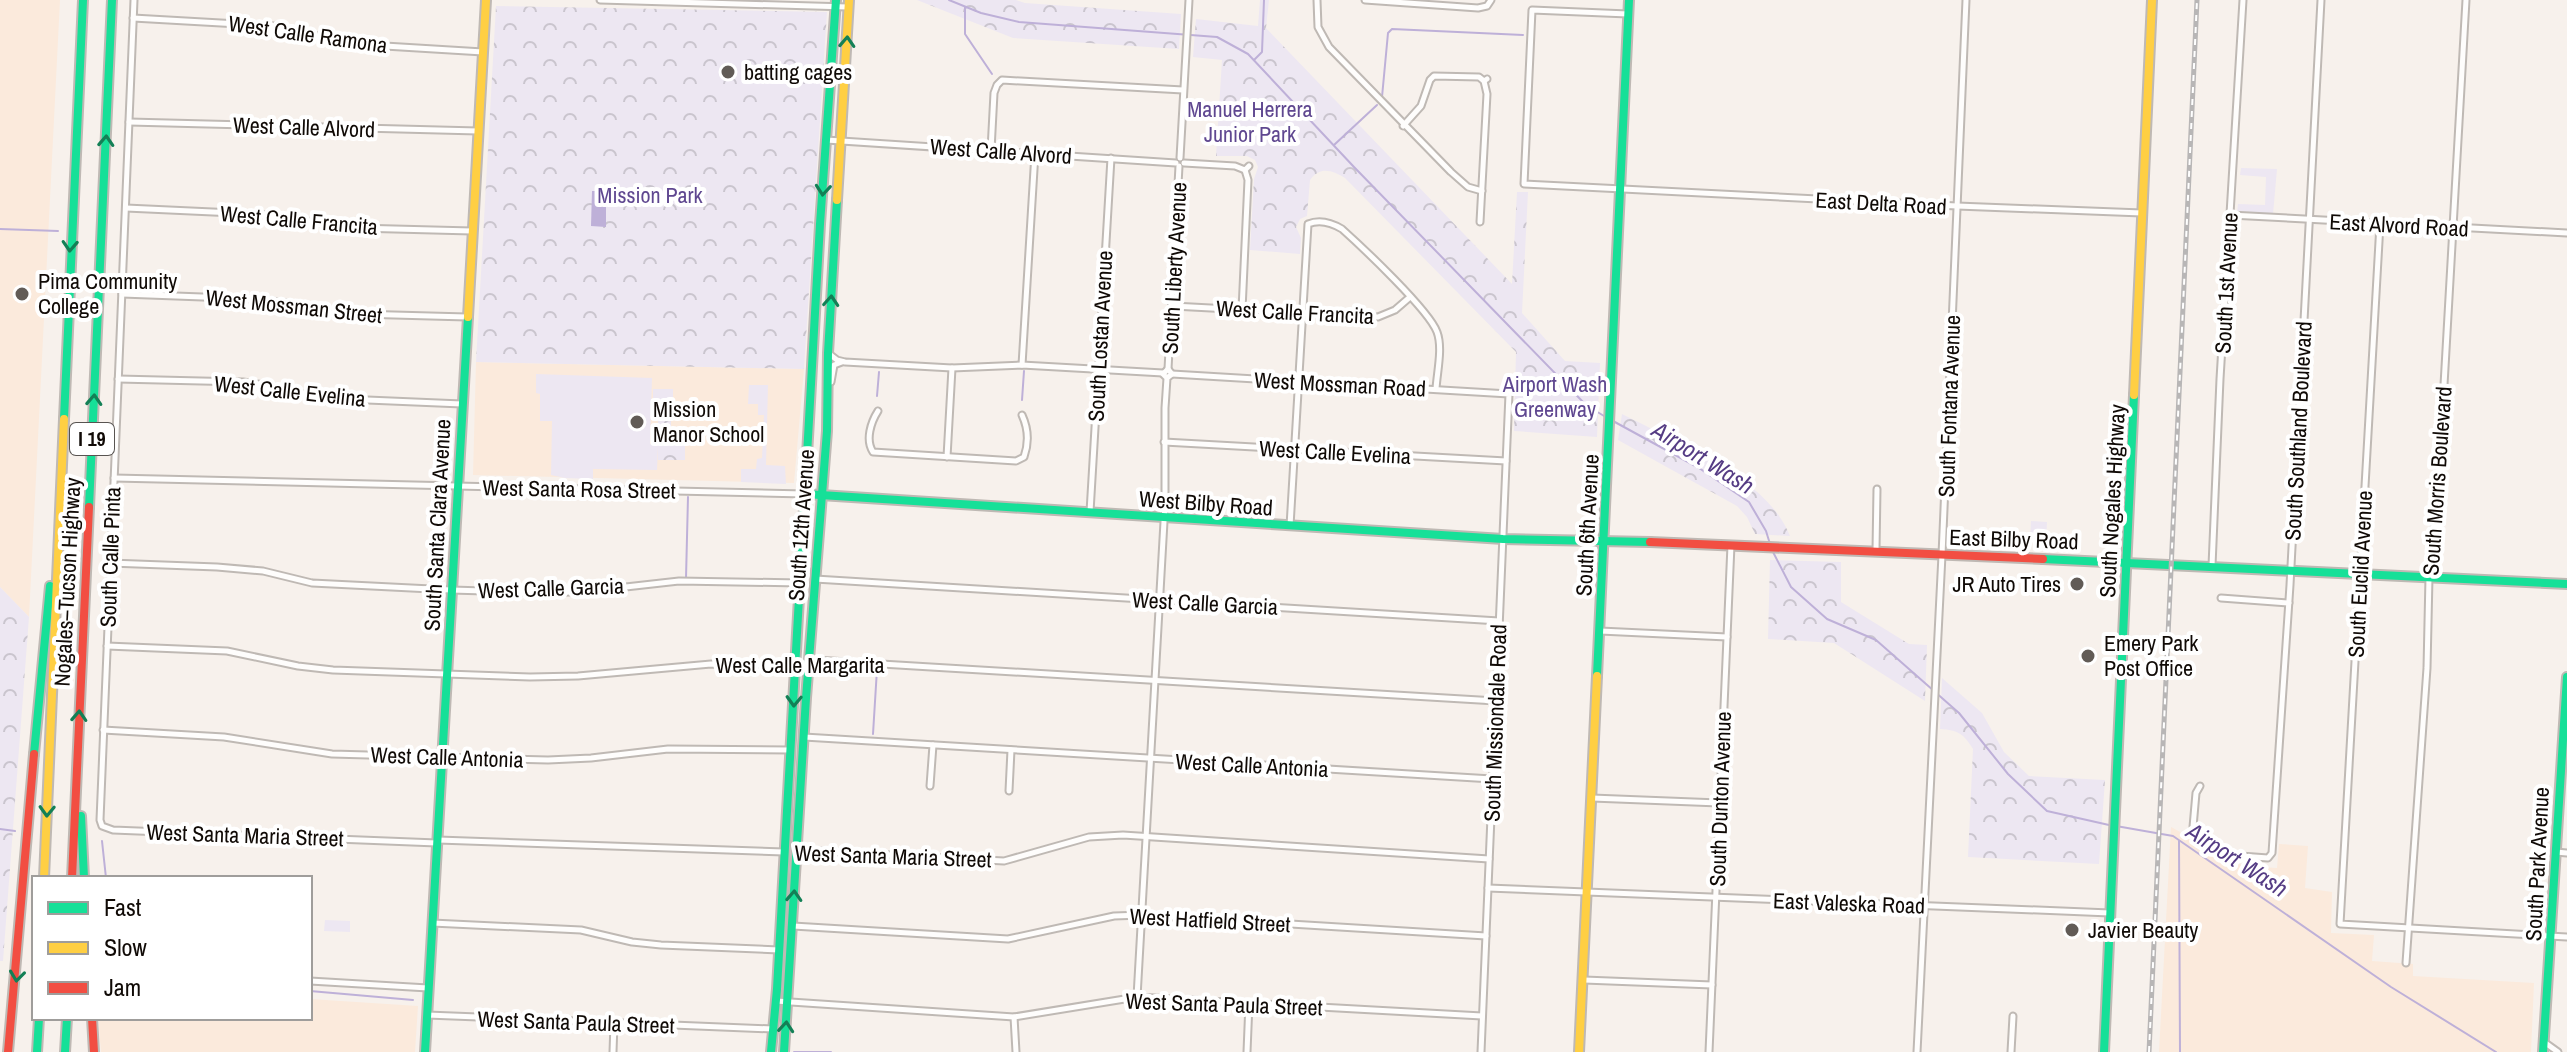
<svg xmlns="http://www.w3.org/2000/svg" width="2567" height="1052" viewBox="0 0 2567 1052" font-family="'Archivo Narrow',sans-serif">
<defs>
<pattern id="park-crowns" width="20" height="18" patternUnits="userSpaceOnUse" patternTransform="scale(2)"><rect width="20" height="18" fill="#ede7f2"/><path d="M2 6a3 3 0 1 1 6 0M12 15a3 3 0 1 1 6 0" fill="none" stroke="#cac5ce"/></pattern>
</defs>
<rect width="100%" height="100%" fill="#f7f1ec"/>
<g fill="#fbeadc">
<polygon points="0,0 60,0 29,617 0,587"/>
<polygon points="476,362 804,369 794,483 473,475"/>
<polygon points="2171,827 2243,866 2277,868 2279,844 2308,846 2305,888 2332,892 2331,933 2374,935 2372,961 2413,964 2413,976 2534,983 2531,1052 2159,1052"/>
<polygon points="310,999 418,1006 415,1052 101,1052 98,1018 310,1018"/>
</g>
<g fill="#ede7f2">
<polygon points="2241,168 2277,169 2273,214 2237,213 2238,204 2265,205 2266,177 2240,175"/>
<polygon points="536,374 652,378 650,444 658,446 657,470 593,469 593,479 565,478 551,475 552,421 540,421 540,394 536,393"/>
<polygon points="749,385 768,385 766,465 785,466 786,484 741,482 741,469 756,469 757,459 762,458 764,415 758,415 758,404 748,404"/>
<polygon points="653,389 673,389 673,404 653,403"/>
<polygon points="2031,521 2047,522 2046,541 2030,541"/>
<polygon points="325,920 350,921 350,932 324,931"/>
</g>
<g fill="url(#park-crowns)">
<polygon points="917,0 1016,0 1025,3 1181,14 1179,49 1013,38"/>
<path d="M1260,0H1269L1266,28L1512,284L1517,192H1528L1522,313L1565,361L1600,363L1597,437L1514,431L1516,352L1345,178C1332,170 1320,166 1310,180L1307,216L1300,219L1296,227L1301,238L1300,254L1250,250L1254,179L1258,167L1255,160L1247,156H1216L1222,60L1193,57L1196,19L1258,26Z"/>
<polygon points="496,6 827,12 804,369 476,362"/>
<polygon points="658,410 671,410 671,429 685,429 685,460 658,460"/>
<path d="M1622,414C1676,442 1767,477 1790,536L1755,534L1747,517L1737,506L1618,440Z"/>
<polygon points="1770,560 1841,562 1841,602 1909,644 1927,645 1925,701 1834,643 1768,639"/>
<polygon points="0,587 29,617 3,961 0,961"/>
<path d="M1942,678L1982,713L2004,752L2029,776L2105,780L2099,864L1968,857L1973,749C1964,734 1958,730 1940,729Z"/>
</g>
<polygon fill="#beb0d8" points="592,191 606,191 606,227 591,226"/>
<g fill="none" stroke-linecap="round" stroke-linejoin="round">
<g stroke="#beb0d8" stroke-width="2">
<polyline points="949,0 981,13 1019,22 1217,37 1248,54 1354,167 1586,405 1604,416"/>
<polyline points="965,7 965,34 992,74"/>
<polyline points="1254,60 1262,52 1264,0"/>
<polyline points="1382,97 1388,33 1392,29 1523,35"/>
<polyline points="1334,145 1377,105"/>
<polyline points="0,229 58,231"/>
<polyline points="877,396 879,372"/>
<polyline points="1022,400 1024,371"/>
<polyline points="1613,421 1699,468 1749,502 1766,531 1770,544"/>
<polyline points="1772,550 1791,587 1827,619 1876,640 1959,713 2008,774 2047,811 2109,825"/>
<polyline points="686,578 688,497"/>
<polyline points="873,734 877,669"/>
<polyline points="2116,826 2173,836 2391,987 2496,1052"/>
<polyline points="0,829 15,831"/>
<polyline points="102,841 106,878"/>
<polyline points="2179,841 2180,1052"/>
<polyline points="310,991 413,1000"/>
<polyline points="794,1052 831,1052"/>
</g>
<defs>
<g id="street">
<polyline points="134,0 100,820 102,826 113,830 437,843"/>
<polyline points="600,0 848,7"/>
<polyline points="1317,0 1318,27 1329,47 1451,172 1468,187 1482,191"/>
<polyline points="1365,0 1478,8 1487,6 1491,0"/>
<polyline points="1628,14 1532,10 1524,184 1957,206 2142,213"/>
<polyline points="133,18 274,26 352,44 483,52"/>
<polyline points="129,122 478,131"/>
<polyline points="1403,126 1421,106 1430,80 1434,76 1479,77 1484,81 1487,79"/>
<polyline points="826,140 1176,163"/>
<polyline points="991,150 994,93 997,85 1002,80 1183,90"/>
<polyline points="1180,158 1189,0"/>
<polyline points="1184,163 1235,166 1245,170 1249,166"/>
<polyline points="126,208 258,214 356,228 472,231"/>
<polyline points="2230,215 2567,233"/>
<polyline points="1480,222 1487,94 1484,81"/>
<polyline points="2380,224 2340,924 2567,937"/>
<polyline points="122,294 256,299 287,303 321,313 467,317"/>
<polyline points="1173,306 1378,317 1395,310 1410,297"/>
<polyline points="1242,310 1248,180 1245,170"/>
<polyline points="828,353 837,360 845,362 952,368 1022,365 1163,373"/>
<polyline points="1022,365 1035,153"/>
<polyline points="1168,369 1179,166"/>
<polyline points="1172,374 1509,394 1481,1052"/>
<polyline points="118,379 243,382 273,386 320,398 462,404"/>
<polyline points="831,382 834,365 842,362"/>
<path d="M878,411C871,422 865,440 873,452L1016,461L1024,457C1029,443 1028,428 1022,415"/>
<polyline points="1164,442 1506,461"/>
<polyline points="947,457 952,368"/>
<polyline points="114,478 804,494"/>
<polyline points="1090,512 1111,158"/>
<path d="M1290,526L1308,224C1320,219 1332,223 1342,229C1362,247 1429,310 1437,332C1443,348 1437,372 1436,389"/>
<polyline points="1876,550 1877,489"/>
<polyline points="110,563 217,567 263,571 312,583 451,590 550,593 590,591 679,581 800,583"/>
<polyline points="2212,566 2220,379 2243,0"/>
<polyline points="815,579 1499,621"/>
<polyline points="2221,598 2289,603"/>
<polyline points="1600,631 1727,637"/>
<polyline points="107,646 227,651 298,666 333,670 530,677 578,676 711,664 795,666 815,660 1496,701"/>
<polyline points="103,730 224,737 332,754 548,760 591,758 668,749 790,750"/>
<polyline points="804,737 1492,779"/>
<polyline points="930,786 933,745"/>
<polyline points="2200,786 2196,793 2193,827 2199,837 2227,855 2268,858 2272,853 2290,585 2321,0"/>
<polyline points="1009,791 1011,750"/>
<polyline points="1592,798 1719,803"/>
<polyline points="438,840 784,852"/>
<polyline points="798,850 1004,861 1089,837 1123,835 1489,859"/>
<polyline points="2556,852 2567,853"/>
<polyline points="1488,888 2110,913"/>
<polyline points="432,923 581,930 632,942 661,945 779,950"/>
<polyline points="793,926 1008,939 1114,916 1142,915 1486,936"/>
<polyline points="2406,963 2427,668 2429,577 2438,490 2466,0"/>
<polyline points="1584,980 1712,985"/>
<polyline points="310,981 428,988"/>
<polyline points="1137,997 1165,504 1165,408 1167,378 1172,374 1168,369 1163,374 1167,378"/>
<polyline points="776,1001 1014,1017 1137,997 1482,1016"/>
<polyline points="427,1015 773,1029"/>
<polyline points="1014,1017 1016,1052"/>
<polyline points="2544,1042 2558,1052"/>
<polyline points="613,1052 614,1023"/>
<polyline points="1247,1052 1249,1003"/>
<polyline points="1709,1052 1731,545"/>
<polyline points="1917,1052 1942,555 1966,0"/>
<polyline points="2011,1052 2013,1016"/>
</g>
<g id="fast">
<polyline points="64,419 83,0"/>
<polyline points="805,494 1503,539 1650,542"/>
<polyline points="89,507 112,0"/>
<polyline points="2043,559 2567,584"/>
<polyline points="1597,676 1629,0"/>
<polyline points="34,754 50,586"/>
<polyline points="81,816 84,878"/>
<polyline points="37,1052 39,1018"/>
<polyline points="65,1052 67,1018"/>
<polyline points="425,1052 468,317"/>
<polyline points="771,1052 777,989 820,224 836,0"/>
<polyline points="784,1052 806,698 827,431 828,353 837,200"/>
<polyline points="2104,1052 2134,395"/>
<polyline points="2543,1052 2567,677"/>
</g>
<g id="slow">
<polyline points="837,200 849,0"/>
<polyline points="468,317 486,0"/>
<polyline points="2134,395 2152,0"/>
<polyline points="44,878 64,419"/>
<polyline points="1579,1052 1597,676"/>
</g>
<g id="jam">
<polyline points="1650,542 2043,559"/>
<polyline points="72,878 89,507"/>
<polyline points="92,1018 94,1052"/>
<polyline points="8,1052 34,754"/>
</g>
</defs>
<use href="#street" stroke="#bfb9b4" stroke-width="9"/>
<use href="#fast" stroke="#bfb9b4" stroke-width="12"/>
<use href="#slow" stroke="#bfb9b4" stroke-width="12"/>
<use href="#jam" stroke="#bfb9b4" stroke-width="12"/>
<use href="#street" stroke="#fefdfc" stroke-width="5"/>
<use href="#fast" stroke="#16e098" stroke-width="8"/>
<use href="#slow" stroke="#ffcf43" stroke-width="8"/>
<use href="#jam" stroke="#f24e42" stroke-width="8"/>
<defs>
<polyline id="rail" points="2149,1052 2197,0"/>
</defs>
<use href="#rail" stroke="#b8b6b6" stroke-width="5"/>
<use href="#rail" stroke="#fff" stroke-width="2" stroke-dasharray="6" stroke-linecap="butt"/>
</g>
<defs><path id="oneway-chevron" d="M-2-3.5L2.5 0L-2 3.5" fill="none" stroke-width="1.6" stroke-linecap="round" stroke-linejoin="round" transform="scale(2)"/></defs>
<g stroke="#138056">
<use href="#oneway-chevron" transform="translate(847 42) rotate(-87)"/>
<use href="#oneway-chevron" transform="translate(106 141) rotate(-87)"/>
<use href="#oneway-chevron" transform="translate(823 190) rotate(95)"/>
<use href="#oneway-chevron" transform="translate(70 246) rotate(93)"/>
<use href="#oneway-chevron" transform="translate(831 301) rotate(-86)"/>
<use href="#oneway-chevron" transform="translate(94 400) rotate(-87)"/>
<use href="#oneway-chevron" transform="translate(794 701) rotate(92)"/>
<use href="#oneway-chevron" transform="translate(79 716) rotate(-87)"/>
<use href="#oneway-chevron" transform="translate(47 811) rotate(92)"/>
<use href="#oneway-chevron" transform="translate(794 896) rotate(-87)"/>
<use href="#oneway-chevron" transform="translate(17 976) rotate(97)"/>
<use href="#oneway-chevron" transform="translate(786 1027) rotate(-85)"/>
</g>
<g fill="#615b56" stroke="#fff" stroke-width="3">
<circle cx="728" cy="72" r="8"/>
<circle cx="22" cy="294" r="8"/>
<circle cx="637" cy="422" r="8"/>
<circle cx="2077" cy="584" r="8"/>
<circle cx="2088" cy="656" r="8"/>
<circle cx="2072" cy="930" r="8"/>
</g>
<g text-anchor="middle" stroke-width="8" stroke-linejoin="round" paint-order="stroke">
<rect fill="#fff" stroke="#585451" stroke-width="2" x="70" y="423" width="44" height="32" rx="6"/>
<g font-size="20" font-weight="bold" fill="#100a06">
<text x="92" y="446">I 19</text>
</g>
<g font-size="22" fill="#100a06" stroke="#fff">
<text transform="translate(308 34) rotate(8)" y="8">West Calle Ramona</text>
<text transform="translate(304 127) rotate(2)" y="8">West Calle Alvord</text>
<text transform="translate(1001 151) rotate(4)" y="8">West Calle Alvord</text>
<text transform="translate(1881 203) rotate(3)" y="8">East Delta Road</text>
<text transform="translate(299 220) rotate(5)" y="8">West Calle Francita</text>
<text transform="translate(2399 225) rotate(3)" y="8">East Alvord Road</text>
<text transform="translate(1174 268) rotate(-87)" y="8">South Liberty Avenue</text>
<text transform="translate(2226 283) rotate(-87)" y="8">South 1st Avenue</text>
<text transform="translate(294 306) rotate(6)" y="8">West Mossman Street</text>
<text transform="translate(1295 312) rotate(3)" y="8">West Calle Francita</text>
<text transform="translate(1100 336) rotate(-87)" y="8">South Lostan Avenue</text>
<text transform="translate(1340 384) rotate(3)" y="8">West Mossman Road</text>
<text transform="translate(290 391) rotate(6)" y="8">West Calle Evelina</text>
<text transform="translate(1949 406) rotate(-88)" y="8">South Fontana Avenue</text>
<text transform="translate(2298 431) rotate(-87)" y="8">South Southland Boulevard</text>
<text transform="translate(1335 452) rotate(3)" y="8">West Calle Evelina</text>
<text transform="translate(2437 481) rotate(-86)" y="8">South Morris Boulevard</text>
<text transform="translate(579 489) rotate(1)" y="8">West Santa Rosa Street</text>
<text transform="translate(2112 501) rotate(-87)" y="8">South Nogales Highway</text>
<text transform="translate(1206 503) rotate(4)" y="8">West Bilby Road</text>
<text transform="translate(437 525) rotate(-87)" y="8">South Santa Clara Avenue</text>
<text transform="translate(801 525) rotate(-86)" y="8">South 12th Avenue</text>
<text transform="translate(1587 525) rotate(-87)" y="8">South 6th Avenue</text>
<text transform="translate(2014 539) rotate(2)" y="8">East Bilby Road</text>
<text transform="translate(110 557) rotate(-88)" y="8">South Calle Pinta</text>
<text transform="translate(2360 574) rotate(-87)" y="8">South Euclid Avenue</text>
<text transform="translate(67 582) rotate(-87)" y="8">Nogales–Tucson Highway</text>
<text transform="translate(551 588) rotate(-2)" y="8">West Calle Garcia</text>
<text transform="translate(1205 603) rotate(3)" y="8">West Calle Garcia</text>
<text x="800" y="673">West Calle Margarita</text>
<text transform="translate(1495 723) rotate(-88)" y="8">South Missiondale Road</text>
<text transform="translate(447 757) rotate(2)" y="8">West Calle Antonia</text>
<text transform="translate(1252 765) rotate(3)" y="8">West Calle Antonia</text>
<text transform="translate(1720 799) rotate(-88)" y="8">South Dunton Avenue</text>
<text transform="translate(245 835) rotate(2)" y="8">West Santa Maria Street</text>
<text transform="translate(893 856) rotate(2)" y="8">West Santa Maria Street</text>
<text transform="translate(2537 864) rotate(-87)" y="8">South Park Avenue</text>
<text transform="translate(1849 903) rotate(2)" y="8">East Valeska Road</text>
<text transform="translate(1210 920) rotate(3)" y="8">West Hatfield Street</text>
<text transform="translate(1224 1004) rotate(2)" y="8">West Santa Paula Street</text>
<text transform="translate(576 1022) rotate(2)" y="8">West Santa Paula Street</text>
</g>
<g font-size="22" fill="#100a06" stroke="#fff" text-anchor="start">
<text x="744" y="80">batting cages</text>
<text x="38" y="289">Pima Community<tspan x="38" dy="25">College</tspan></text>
<text x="653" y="417">Mission<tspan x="653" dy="25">Manor School</tspan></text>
<text x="2061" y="592" text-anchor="end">JR Auto Tires</text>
<text x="2104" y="651">Emery Park<tspan x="2104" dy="25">Post Office</tspan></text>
<text x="2088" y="938">Javier Beauty</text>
</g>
<g font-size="22" fill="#5f4790" stroke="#fff">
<text x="1250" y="117">Manuel Herrera<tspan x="1250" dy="25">Junior Park</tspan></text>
<text x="650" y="203">Mission Park</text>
<text x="1555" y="392">Airport Wash<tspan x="1555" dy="25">Greenway</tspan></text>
</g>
<g font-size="24" font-style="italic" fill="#553c84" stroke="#fff">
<text transform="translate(1703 458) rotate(32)" y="8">Airport Wash</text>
<text transform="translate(2237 860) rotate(33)" y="8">Airport Wash</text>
</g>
</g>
<rect x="32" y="876" width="280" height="144" fill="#ffffff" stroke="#9f9d9b" stroke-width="2"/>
<rect x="48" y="902" width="40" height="12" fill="#16e098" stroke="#9f9d9b" stroke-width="2"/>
<text x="104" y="916" font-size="24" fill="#100a06">Fast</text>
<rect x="48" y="942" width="40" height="12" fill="#ffcf43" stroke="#9f9d9b" stroke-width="2"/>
<text x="104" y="956" font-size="24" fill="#100a06">Slow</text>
<rect x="48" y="982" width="40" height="12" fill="#f24e42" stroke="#9f9d9b" stroke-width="2"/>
<text x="104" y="996" font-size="24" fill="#100a06">Jam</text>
</svg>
